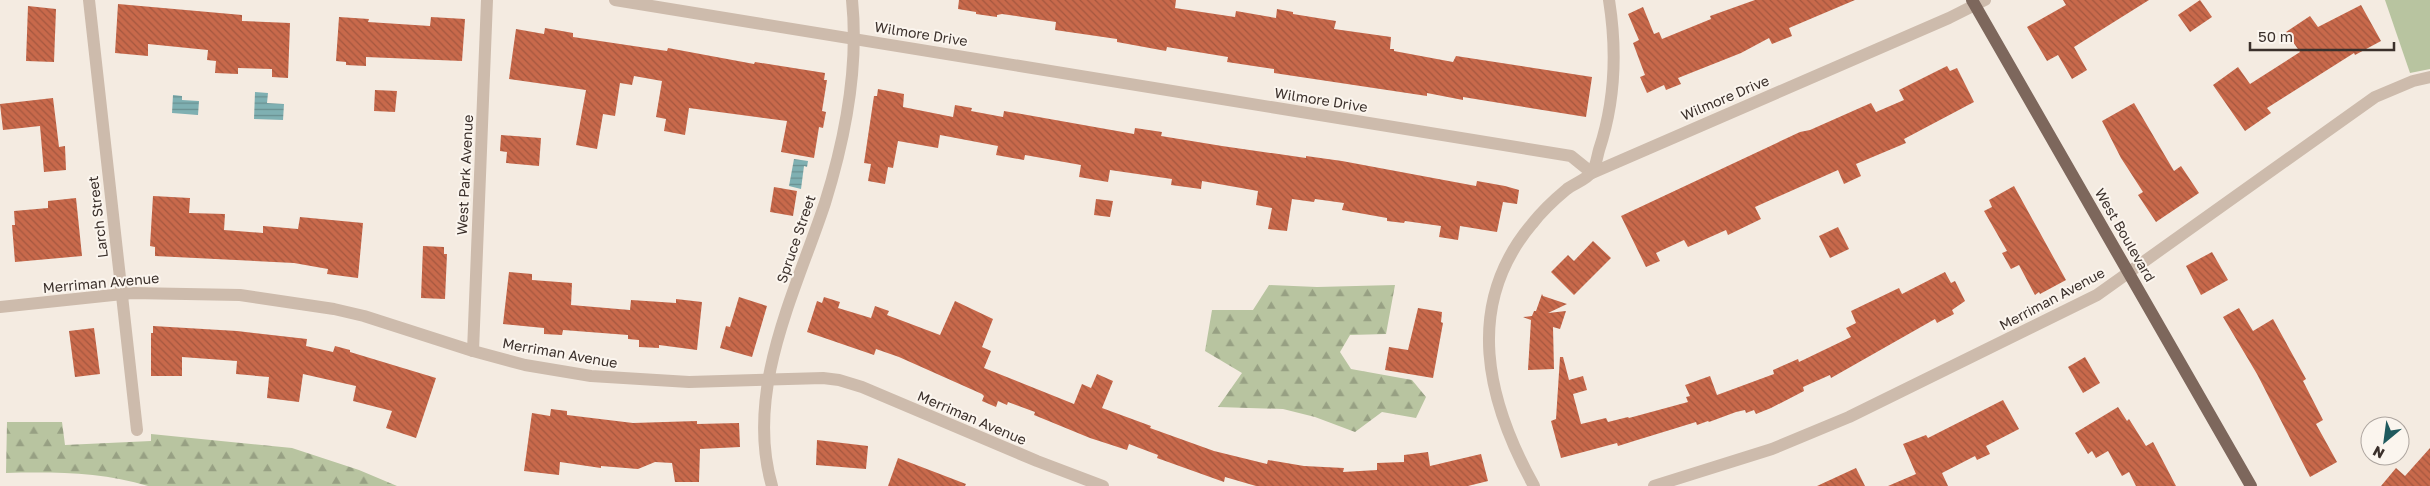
<svg xmlns="http://www.w3.org/2000/svg" width="2430" height="486" viewBox="0 0 2430 486" font-family="'Golos Text',sans-serif">
<defs>
<pattern id="forest-firs" width="22" height="20" patternUnits="userSpaceOnUse" patternTransform="scale(1.25)"><rect width="22" height="20" fill="#b8c4a0"/><path d="M5 1l3.5 6h-7zM16 11l3.5 6h-7z" fill="#97a083"/></pattern>
<pattern id="water-rules" width="6" height="5" patternUnits="userSpaceOnUse" patternTransform="scale(1.25)"><rect width="6" height="5" fill="#7fb0b2"/><path d="M0 2.5h6" fill="none" stroke="#699091"/></pattern>
<pattern id="building-back-hatch" width="6" height="6" patternUnits="userSpaceOnUse" patternTransform="scale(1.25)"><rect width="6" height="6" fill="#c8694b"/><path d="M-1 5l2 2M0 0l6 6M5-1l2 2" fill="none" stroke="#a4573f"/></pattern>
</defs>
<rect width="100%" height="100%" fill="#f4ebe1"/>
<g fill="url(#forest-firs)">
<polygon points="1269,285 1317,287 1395,285 1386,334 1350,335 1340,352 1351,369 1412,380 1426,397 1416,418 1382,412 1355,432 1315,417 1283,409 1218,407 1242,373 1205,351 1212,310 1253,310"/>
<path d="M7,422H62L65,445L151,441V434L292,448L359,470L397,486H148C102,472 54,472 6,473Z"/>
</g>
<polygon fill="#b8c4a0" points="2385,0 2430,0 2430,69 2410,73"/>
<g fill="url(#water-rules)">
<polygon points="255,92 268,93 267,103 284,104 283,120 254,119"/>
<polygon points="173,95 182,96 182,100 199,101 198,115 172,113"/>
<polygon points="794,159 808,161 807,167 804,166 801,189 789,186"/>
</g>
<g fill="url(#building-back-hatch)">
<polygon points="959,0 1176,0 1175,8 1235,17 1236,11 1276,18 1277,9 1293,12 1293,14 1336,21 1334,29 1391,37 1390,49 1394,49 1394,51 1453,62 1456,56 1592,77 1586,117 1463,97 1463,100 1427,93 1427,96 1274,73 1274,69 1227,62 1228,57 1167,47 1166,51 1117,42 1117,39 1055,30 1056,22 1002,14 997,15 997,17 976,14 976,12 958,9"/>
<polygon points="1755,0 1855,0 1789,28 1792,36 1772,44 1769,38 1741,53 1678,78 1681,84 1666,90 1664,85 1647,93 1640,77 1645,75 1633,43 1639,40 1628,14 1643,7 1654,34 1659,32 1662,39 1711,19 1710,16"/>
<polygon points="2063,0 2149,0 2074,47 2087,70 2072,79 2058,55 2047,61 2027,27 2066,5"/>
<polygon points="2200,0 2212,17 2190,32 2178,15"/>
<polygon points="118,4 242,15 242,21 290,23 288,78 272,77 272,69 238,68 238,74 215,73 216,61 207,60 208,50 148,44 148,56 115,53"/>
<polygon points="2361,5 2381,41 2355,55 2354,53 2267,108 2271,113 2245,131 2213,85 2238,67 2250,84 2300,52 2286,32 2310,16 2318,27"/>
<polygon points="28,6 56,9 54,62 26,61"/>
<polygon points="339,17 369,19 368,22 430,26 431,17 465,19 462,61 366,57 366,66 346,65 346,62 336,61"/>
<polygon points="545,28 573,33 573,37 667,51 668,48 754,64 755,62 825,73 824,80 827,80 822,111 826,112 823,128 819,127 814,158 781,152 787,121 689,108 685,135 664,131 666,119 656,117 662,81 634,76 632,85 620,83 615,116 603,114 597,149 576,145 586,90 509,79 516,29 544,34"/>
<polygon points="1947,66 1950,71 1957,68 1974,102 1904,139 1906,143 1856,164 1861,176 1844,184 1838,170 1755,207 1761,219 1728,235 1726,230 1688,247 1684,240 1656,253 1660,261 1646,267 1621,216 1800,132 1810,130 1871,103 1876,112 1904,100 1899,90"/>
<polygon points="878,89 904,94 903,107 953,117 955,105 972,108 971,111 1003,117 1004,111 1134,134 1135,128 1162,132 1161,136 1222,146 1306,158 1306,156 1342,161 1476,186 1477,181 1505,186 1519,190 1517,204 1503,202 1497,232 1460,226 1458,240 1439,237 1441,226 1405,221 1404,223 1387,221 1387,218 1342,210 1344,203 1315,199 1314,202 1292,199 1287,231 1268,229 1272,208 1256,205 1258,191 1202,181 1201,189 1171,185 1172,179 1110,170 1108,182 1079,177 1081,165 1025,155 1024,160 996,155 998,146 940,135 938,148 898,141 893,168 888,167 885,184 868,181 871,164 864,163 874,96 877,96"/>
<polygon points="375,90 397,91 395,112 374,111"/>
<polygon points="53,98 59,147 65,146 66,170 44,172 40,126 3,130 0,104"/>
<polygon points="2134,103 2174,171 2181,166 2199,193 2156,222 2138,195 2143,192 2121,158 2102,121"/>
<polygon points="501,135 541,138 539,166 506,163 507,152 500,151"/>
<polygon points="2014,186 2066,280 2040,294 2039,292 2035,295 2019,265 2011,269 2002,253 2007,251 1984,211 1992,207 1989,200"/>
<polygon points="774,187 797,191 793,216 770,212"/>
<polygon points="153,196 190,198 189,213 225,214 224,230 263,233 263,226 298,229 300,217 363,223 358,278 327,274 328,269 294,263 155,256 155,247 150,246"/>
<polygon points="76,198 82,256 15,262 12,225 15,225 14,211 48,208 48,201"/>
<polygon points="1096,199 1113,201 1110,217 1094,215"/>
<polygon points="1838,227 1849,249 1830,258 1819,236"/>
<polygon points="1593,241 1611,258 1574,295 1551,272 1568,255 1574,261"/>
<polygon points="423,246 444,247 444,254 447,254 445,299 421,298"/>
<polygon points="2212,252 2228,280 2201,295 2186,266"/>
<polygon points="509,272 532,274 532,280 572,283 571,305 630,310 631,300 676,303 676,299 702,302 697,350 659,345 659,348 639,347 639,340 628,339 628,335 563,330 562,335 544,334 544,328 503,324"/>
<polygon points="1945,272 1951,283 1955,281 1965,301 1952,310 1954,314 1937,323 1935,319 1831,378 1830,375 1803,387 1804,391 1771,408 1756,414 1754,410 1746,413 1745,410 1736,412 1709,422 1708,421 1697,425 1696,422 1634,441 1618,446 1617,443 1561,458 1551,421 1556,419 1560,357 1563,357 1569,380 1583,376 1587,390 1573,394 1581,424 1606,418 1608,422 1628,417 1629,418 1688,402 1686,397 1690,396 1685,385 1710,376 1717,395 1774,374 1773,370 1798,359 1799,362 1851,337 1846,328 1856,323 1851,311 1899,288 1902,294"/>
<polygon points="1542,294 1543,296 1567,304 1548,313 1566,311 1560,329 1553,327 1554,369 1528,370 1531,320 1523,317 1532,316 1534,311 1536,311"/>
<polygon points="739,297 767,306 752,357 720,348 726,326 730,327"/>
<polygon points="824,297 840,302 838,308 871,318 875,306 889,311 887,315 940,335 955,301 993,319 982,347 991,351 984,368 1074,404 1082,384 1091,388 1097,374 1113,381 1102,408 1151,426 1150,428 1214,451 1267,464 1268,460 1304,466 1344,468 1343,472 1377,470 1377,463 1404,462 1404,455 1428,452 1430,466 1481,454 1488,481 1468,486 1256,486 1225,477 1224,482 1157,458 1158,455 1129,444 1127,450 1090,438 1034,415 1035,412 1008,402 1007,405 998,401 996,407 982,401 984,396 982,394 899,357 876,349 874,355 807,332 817,301 822,303"/>
<polygon points="1418,308 1442,312 1441,322 1443,323 1433,378 1385,370 1389,347 1408,350"/>
<polygon points="2239,308 2253,331 2273,319 2306,379 2303,381 2323,420 2316,424 2337,462 2310,477 2257,374 2223,317"/>
<polygon points="153,326 237,331 307,339 306,346 333,352 335,346 350,350 350,352 436,378 416,438 386,428 392,411 353,401 356,386 303,374 299,402 267,398 269,377 236,374 237,361 182,357 182,376 151,376 151,333 153,333"/>
<polygon points="94,328 100,374 75,377 69,331"/>
<polygon points="2085,357 2100,383 2083,393 2068,367"/>
<polygon points="2003,400 2019,429 1986,446 1990,454 1977,460 1975,456 1942,473 1948,486 1888,486 1916,474 1903,444 1926,435 1928,438"/>
<polygon points="2118,407 2127,421 2129,419 2146,446 2153,442 2176,486 2136,486 2129,472 2122,476 2108,451 2096,458 2092,451 2088,454 2075,433"/>
<polygon points="551,409 567,411 567,415 633,423 697,421 697,424 739,423 740,447 700,449 699,482 675,482 672,463 655,462 638,469 601,466 601,468 560,462 559,475 524,471 532,413 550,416"/>
<polygon points="817,440 868,446 866,469 816,465"/>
<polygon points="2430,448 2430,486 2381,486 2396,468 2405,476"/>
<polygon points="898,458 966,484 965,486 888,486"/>
<polygon points="1856,468 1865,486 1817,486"/>
</g>
<g fill="none" stroke-linecap="round" stroke-linejoin="round">
<g stroke="#cdbbac" stroke-width="12">
<polyline points="89,0 137,430"/>
<polyline points="615,0 1571,156 1592,173 1949,18 1985,0"/>
<polyline points="0,307 132,293 240,295 334,309 364,316 473,351 525,365 591,376 689,382 823,378 839,380 862,387 1037,461 1103,486"/>
<polyline points="473,351 487,0"/>
<path d="M772,486C744,390 796,291 825,203C845,139 859,67 852,0"/>
<path d="M1534,486C1487,401 1463,306 1532,224C1542,211 1555,199 1567,189C1574,184 1587,179 1592,172C1596,166 1597,157 1599,150C1615,102 1617,50 1609,0"/>
<polyline points="1654,486 1772,449 1849,417 2097,295 2375,97 2413,81 2430,77"/>
</g>
<polyline stroke="#7d675c" stroke-width="12" points="1972,0 2251,486"/>
</g>
<g text-anchor="middle" stroke-width="4" stroke-linejoin="round" paint-order="stroke">
<g font-size="14" fill="#3b302b" stroke="#fbf5ee">
<text transform="translate(921 34) rotate(9)" y="5">Wilmore Drive</text>
<text transform="translate(1725 98) rotate(-23)" y="5">Wilmore Drive</text>
<text transform="translate(1321 100) rotate(9)" y="5">Wilmore Drive</text>
<text transform="translate(465 175) rotate(-87)" y="5">West Park Avenue</text>
<text transform="translate(98 217) rotate(-97)" y="5">Larch Street</text>
<text transform="translate(2125 235) rotate(60)" y="5">West Boulevard</text>
<text transform="translate(796 239) rotate(-71)" y="5">Spruce Street</text>
<text transform="translate(101 283) rotate(-5)" y="5">Merriman Avenue</text>
<text transform="translate(2052 299) rotate(-28)" y="5">Merriman Avenue</text>
<text transform="translate(560 353) rotate(10)" y="5">Merriman Avenue</text>
<text transform="translate(972 418) rotate(23)" y="5">Merriman Avenue</text>
</g>
</g>
<g transform="translate(2385 441) rotate(209)"><circle r="24" fill="#fbf5ee" stroke="#aea6a0"/>
<path d="M0-4L9 19L0 12L-9 19Z" fill="#1f5a5e"/>
<text y="-8" font-size="14" font-weight="bold" text-anchor="middle" fill="#3b302b">N</text>
</g>
<path d="M2250 42v8h144v-8" fill="none" stroke="#3b302b" stroke-width="2.5"/>
<text x="2258" y="42" font-size="15" fill="#3b302b" stroke="#fbf5ee" stroke-width="4" paint-order="stroke">50 m</text>
</svg>
